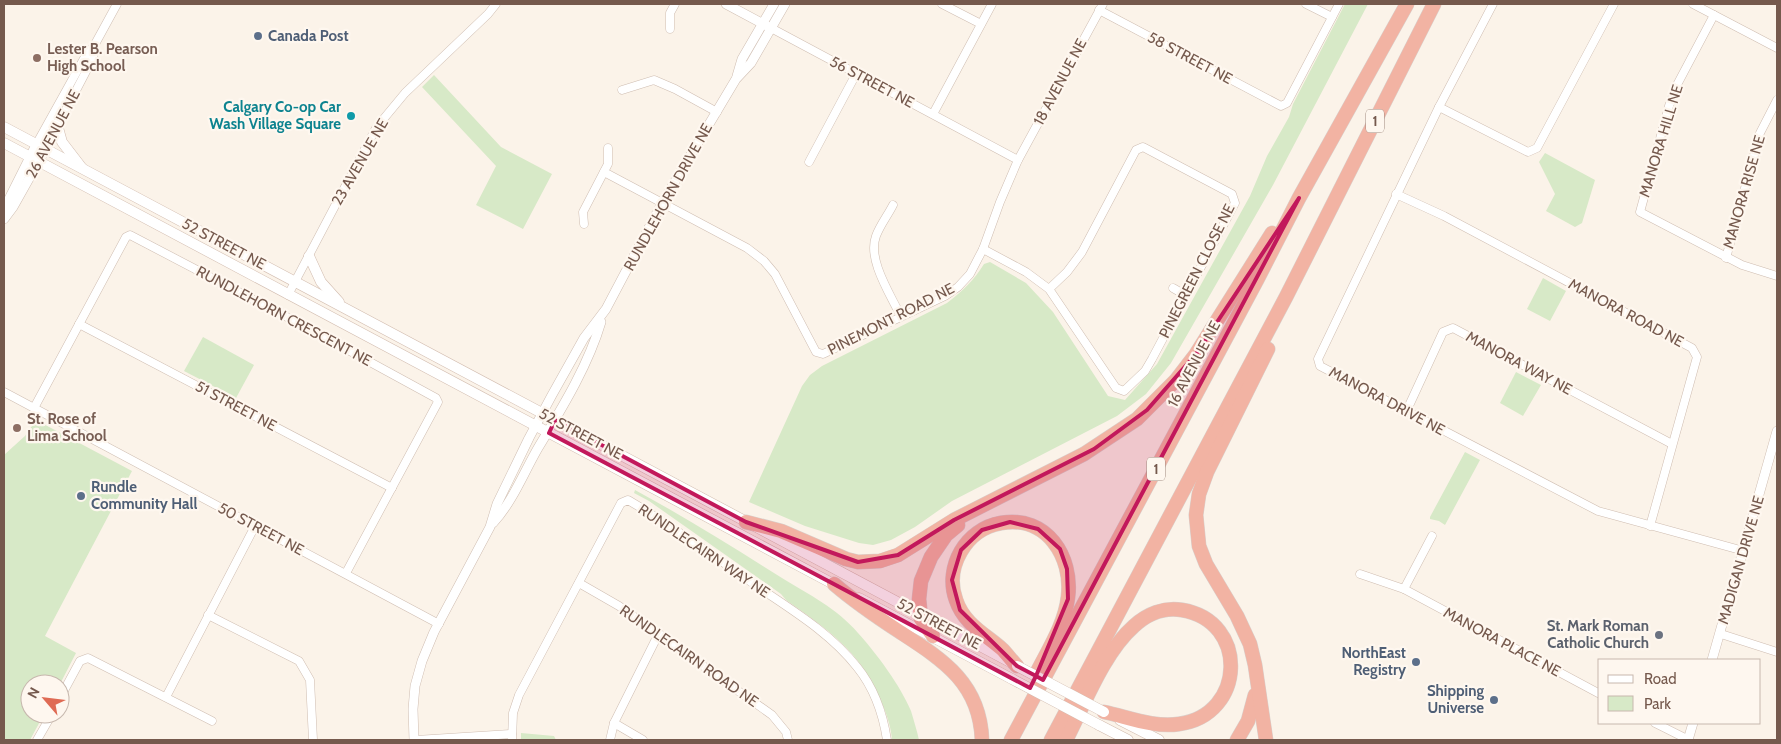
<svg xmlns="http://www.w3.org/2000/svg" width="1781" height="744" viewBox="0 0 1781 744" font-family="Cabin,sans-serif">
<rect width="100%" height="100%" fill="#fbf3e9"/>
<g fill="#d7e9c7">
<path d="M1345,4H1368L1273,185L1171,363L1146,394L1117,416L952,501L915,527L891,540L873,545L859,543L805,526L749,502L802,386L810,375L822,366L947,303C963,291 974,280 984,264L990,262L1026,283L1053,312L1108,396L1125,400L1157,364L1250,196L1267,156L1289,117L1293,104Z"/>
<polygon points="434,75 501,147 552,174 523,229 476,205 496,166 422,87"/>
<polygon points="1545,153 1595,180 1582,223 1575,227 1546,211 1555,194 1539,162"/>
<polygon points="1543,278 1566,291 1550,321 1527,309"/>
<polygon points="203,337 254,365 236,398 184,371"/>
<polygon points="1516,372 1541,385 1523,416 1500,403"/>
<polygon points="36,420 132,471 45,636 76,653 60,684 30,684 30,714 44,714 30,740 4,740 4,455 25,436"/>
<polygon points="1465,452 1480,460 1445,525 1439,521 1430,519 1430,517"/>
<path d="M635,490C685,517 733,547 782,578C808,594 838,609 858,633C877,654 900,685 911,711C914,721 917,731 919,740H892C891,726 886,712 880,699C859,650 828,630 786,600L781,594L649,501L634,493Z"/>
<polygon points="521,733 554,736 556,740 521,740"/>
</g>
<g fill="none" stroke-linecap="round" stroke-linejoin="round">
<defs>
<g id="minor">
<polyline points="942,4 981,24"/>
<polyline points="1306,4 1332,17"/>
<polyline points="1493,4 1439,107 1318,359 1320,366 1598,511 1744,551"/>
<polyline points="1693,4 1777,48"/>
<polyline points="1099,10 1281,106 1287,103 1339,4"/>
<polyline points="1714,15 1678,83 1669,106 1640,212 1742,265 1777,276"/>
<polyline points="771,28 1018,160"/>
<polyline points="670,29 670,13 675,4"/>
<polyline points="622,90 654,80 675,89 717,112"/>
<polyline points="1439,107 1528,152 1537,148 1614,4"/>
<polyline points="933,114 992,4"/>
<polyline points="36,145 86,55 94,46 117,4"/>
<polyline points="45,150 93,58 94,46"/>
<polyline points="809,162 856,74"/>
<polyline points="604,172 747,248 764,261 775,274 816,352 823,354 945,296 958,287 970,274 983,249 1000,202 1018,160 1103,4"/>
<polyline points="1396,194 1444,216 1692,348 1697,357 1650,526"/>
<path d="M893,205C888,215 880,225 876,236C867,260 891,295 901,317"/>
<polyline points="584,224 583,212 608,164 608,148"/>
<polyline points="983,249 1026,272 1049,289 1116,388 1124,391 1145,371 1152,359 1235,203 1232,194 1143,147 1136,150 1082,252 1067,272 1049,289"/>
<polyline points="1726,258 1760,133 1777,100"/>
<polyline points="1173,288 1185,295"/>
<polyline points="288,295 376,128 405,93 488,14 496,4"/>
<polyline points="79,324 392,488"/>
<polyline points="4,392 439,624"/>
<polyline points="34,408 126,237 130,235 304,326 436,398 438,402 346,573"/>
<polyline points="1407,410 1443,332 1453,328 1672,444"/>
<polyline points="1360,574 1404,589 1600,694"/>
<polyline points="579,583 619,606 772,715 786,732 788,740"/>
<polyline points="1404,589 1432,536"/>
<polyline points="208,615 299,661 310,680 313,740"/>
<polyline points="1721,634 1777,652"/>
<polyline points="166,697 255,526"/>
<polyline points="60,698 80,661 88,658 212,721"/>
<polyline points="614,723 643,740"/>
<polyline points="1655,723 1689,740"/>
<polyline points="37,740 52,714"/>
<polyline points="416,740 512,734"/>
<path d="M512,740L513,713L519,695L621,503L628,500C674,527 717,558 761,589C795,612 831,634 857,667C874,688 883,714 887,740"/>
<polyline points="610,740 614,723 659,633"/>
</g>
<g id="tertiary">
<polyline points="726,4 767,26"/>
<polyline points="737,76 742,59 774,4"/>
<polyline points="4,215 7,203 36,145"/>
<polyline points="4,219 13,207 45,150"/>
<path d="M493,523C513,501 523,474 538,448C562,408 588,366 601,322"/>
<polyline points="1712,660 1777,431"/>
<polyline points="414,740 413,709 415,686 422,661 434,632 490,527 497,504 529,438 552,395 584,338 606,309 662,203 736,79 751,63 785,4"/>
<polyline points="1688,740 1693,723"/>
</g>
<g id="secondary">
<polyline points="57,124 62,142 82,168"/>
<polyline points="4,127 1012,663"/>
<polyline points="4,143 839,587"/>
<polyline points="309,256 321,282 339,302"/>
<polyline points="859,598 1012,679"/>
<polyline points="1120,720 1159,740"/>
<polyline points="1099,725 1128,740"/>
</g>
<g id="motorway">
<polyline points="746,522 781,531 846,559 858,562 880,561 898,555 954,520 1084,454 1137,419 1176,380 1196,354 1272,233"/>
<path d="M834,584C855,602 877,617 900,632C943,660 980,683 982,740"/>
<polyline points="933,636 921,619 919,599 921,581 931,557 946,535 958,525"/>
<path d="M1017,666C1012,661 1007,654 1002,649C985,634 964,624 956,600C944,567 966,529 1001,523C1047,515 1073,557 1068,597C1065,624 1048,650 1036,674"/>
<polyline points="1011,740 1257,280 1299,198 1407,4"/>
<polyline points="1051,740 1286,297 1434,4"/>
<path d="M1066,740C1084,705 1104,652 1134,626C1147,614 1164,607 1182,610C1249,621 1246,715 1179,724C1154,728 1128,717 1104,712"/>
<polyline points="1237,740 1248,721 1255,695"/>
<polyline points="1266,740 1255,665 1250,644 1237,616 1206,564 1199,546 1196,515 1199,494 1207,472 1268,349"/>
</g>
</defs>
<use href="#minor" stroke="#cfbdb1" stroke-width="9"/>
<use href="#tertiary" stroke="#cfbdb1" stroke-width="10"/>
<use href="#secondary" stroke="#d2bcaf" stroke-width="11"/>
<use href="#motorway" stroke="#d8d1cd" stroke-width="15"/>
<use href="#minor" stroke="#fff" stroke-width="8"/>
<use href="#tertiary" stroke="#fff" stroke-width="9"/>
<use href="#secondary" stroke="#fff" stroke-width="10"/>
<use href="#motorway" stroke="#f2b3a3" stroke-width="14"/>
<defs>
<g id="secondary-bridge">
<polyline points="1017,666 1104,712"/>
<polyline points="1012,679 1099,725"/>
</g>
</defs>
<use href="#secondary-bridge" stroke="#d2bcaf" stroke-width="11" stroke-linecap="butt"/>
<use href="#secondary-bridge" stroke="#fff" stroke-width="10"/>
</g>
<path fill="#c2185b" fill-opacity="0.2" stroke="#c2185b" stroke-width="4" stroke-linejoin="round" d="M1299,198L1043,680L1036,676L1068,599L1067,569L1060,549L1038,529L1010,522L982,530L961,550L952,580L960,610L1017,666L1036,676L1030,688L549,433L555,420L746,522L858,562L898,555L954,520L1094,449L1147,410L1196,354Z"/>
<g fill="#5c6f8a" stroke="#fef7ef" stroke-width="2">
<circle cx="258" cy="36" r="5"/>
<circle cx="81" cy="496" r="5"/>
<circle cx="1416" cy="662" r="5"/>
<circle cx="1494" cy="700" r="5"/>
</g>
<g fill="#8d6e63" stroke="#fef7ef" stroke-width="2">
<circle cx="37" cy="58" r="5"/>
<circle cx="17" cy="428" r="5"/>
</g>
<circle fill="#0f9aa8" stroke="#fef7ef" stroke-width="2" cx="351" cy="116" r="5"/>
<circle fill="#6b7280" stroke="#fef7ef" stroke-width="2" cx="1659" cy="635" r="5"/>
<g text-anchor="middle" stroke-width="4.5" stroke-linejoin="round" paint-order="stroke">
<g fill="#fef7ef" stroke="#9e887e" stroke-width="1">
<rect x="1366" y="109.5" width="18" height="23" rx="4"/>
<rect x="1147" y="457.5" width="18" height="23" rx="4"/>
</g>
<g font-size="14" font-weight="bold" fill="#75594d">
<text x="1375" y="126">1</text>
<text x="1156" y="474">1</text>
</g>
<g font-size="15" font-weight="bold" fill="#4e5e75" stroke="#fef7ef" text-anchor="start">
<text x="268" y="41">Canada Post</text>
<text x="91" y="492">Rundle<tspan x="91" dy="17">Community Hall</tspan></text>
<text x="1406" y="658" text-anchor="end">NorthEast<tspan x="1406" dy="17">Registry</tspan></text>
<text x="1484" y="696" text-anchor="end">Shipping<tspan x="1484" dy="17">Universe</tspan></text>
</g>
<g font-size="15" font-weight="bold" fill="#785e54" stroke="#fef7ef" text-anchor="start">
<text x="47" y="54">Lester B. Pearson<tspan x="47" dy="17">High School</tspan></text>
<text x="27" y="424">St. Rose of<tspan x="27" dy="17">Lima School</tspan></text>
</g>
<g font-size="15" fill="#75594d" stroke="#fef7ef">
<text transform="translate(1190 58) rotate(28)" y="5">58 STREET NE</text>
<text transform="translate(872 82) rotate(28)" y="5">56 STREET NE</text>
<text transform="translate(1060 82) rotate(-62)" y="5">18 AVENUE NE</text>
<text transform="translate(53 134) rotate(-62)" y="5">26 AVENUE NE</text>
<text transform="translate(1661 141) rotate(-73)" y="5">MANORA HILL NE</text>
<text transform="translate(360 162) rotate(-60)" y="5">23 AVENUE NE</text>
<text transform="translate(1744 192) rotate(-74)" y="5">MANORA RISE NE</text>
<text transform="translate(668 197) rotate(-61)" y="5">RUNDLEHORN DRIVE NE</text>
<text transform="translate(224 244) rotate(28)" y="5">52 STREET NE</text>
<text transform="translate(1197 271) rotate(-63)" y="5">PINEGREEN CLOSE NE</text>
<text transform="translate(1626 313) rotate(28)" y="5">MANORA ROAD NE</text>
<text transform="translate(284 316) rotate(28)" y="5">RUNDLEHORN CRESCENT NE</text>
<text transform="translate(891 319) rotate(-27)" y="5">PINEMONT ROAD NE</text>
<text transform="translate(1519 363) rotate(28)" y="5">MANORA WAY NE</text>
<text transform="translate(1194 364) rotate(-62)" y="5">16 AVENUE NE</text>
<text transform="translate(1387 401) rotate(28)" y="5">MANORA DRIVE NE</text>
<text transform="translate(236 406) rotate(28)" y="5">51 STREET NE</text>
<text transform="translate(581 434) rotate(28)" y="5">52 STREET NE</text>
<text transform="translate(261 529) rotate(28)" y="5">50 STREET NE</text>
<text transform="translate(704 551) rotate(34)" y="5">RUNDLECAIRN WAY NE</text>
<text transform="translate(1741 560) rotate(-74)" y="5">MADIGAN DRIVE NE</text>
<text transform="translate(939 624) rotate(28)" y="5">52 STREET NE</text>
<text transform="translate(1502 642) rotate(28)" y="5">MANORA PLACE NE</text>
<text transform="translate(689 656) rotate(35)" y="5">RUNDLECAIRN ROAD NE</text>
</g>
<g font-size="15" font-weight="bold" fill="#0d838f" stroke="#fef7ef" text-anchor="end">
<text x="341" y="112">Calgary Co-op Car<tspan x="341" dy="17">Wash Village Square</tspan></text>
</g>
<g font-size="15" font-weight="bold" fill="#5b616d" stroke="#fef7ef" text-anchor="end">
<text x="1649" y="631">St. Mark Roman<tspan x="1649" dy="17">Catholic Church</tspan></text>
</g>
</g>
<rect width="1781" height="744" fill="none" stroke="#75594d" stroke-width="10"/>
<rect x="1598" y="659" width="162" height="65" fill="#fef7ef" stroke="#c7b8ae"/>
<rect x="1608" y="675" width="25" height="8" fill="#ffffff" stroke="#c7b8ae"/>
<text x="1644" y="684" font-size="15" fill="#75594d">Road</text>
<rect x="1608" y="696" width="25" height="15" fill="#d7e9c7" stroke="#c7b8ae"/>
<text x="1644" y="709" font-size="15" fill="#75594d">Park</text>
<g transform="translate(45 699) rotate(298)"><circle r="24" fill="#fef7ef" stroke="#c7b8ae"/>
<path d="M0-4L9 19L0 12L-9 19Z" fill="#df6b54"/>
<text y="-8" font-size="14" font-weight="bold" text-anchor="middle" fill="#75594d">N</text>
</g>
</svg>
